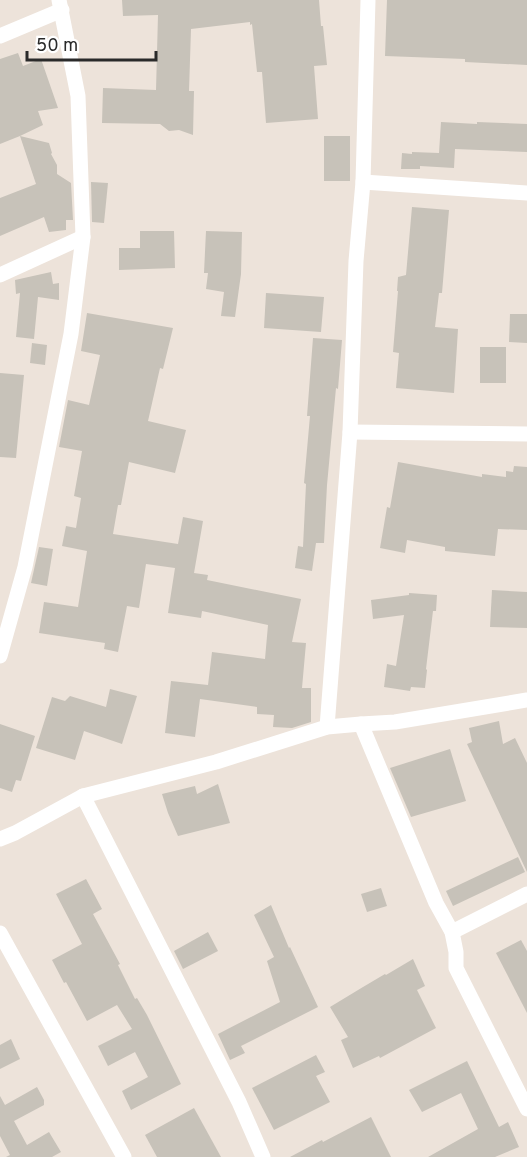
<svg xmlns="http://www.w3.org/2000/svg" width="527" height="1157" viewBox="0 0 527 1157" font-family="Overpass,sans-serif">
<rect width="100%" height="100%" fill="#ede3da"/>
<g fill="#c7c2b9">
<polygon points="122,0 319,0 321,26 323,26 327,65 314,66 318,119 266,123 262,72 257,72 252,24 250,25 250,22 191,29 189,91 194,91 193,135 179,130 169,131 160,124 102,123 103,88 156,90 158,15 123,16"/>
<polygon points="387,0 527,0 527,65 465,62 465,59 385,56"/>
<polygon points="18,53 23,66 41,59 58,108 38,111 43,125 20,136 49,143 52,153 51,154 57,165 57,174 71,183 73,220 66,220 66,230 49,232 44,217 0,236 0,198 36,184 20,136 0,144 0,59"/>
<polygon points="441,122 477,124 477,122 527,124 527,152 455,149 454,168 420,166 420,169 401,169 402,153 412,154 412,152 439,153"/>
<rect x="324" y="136" width="26" height="45"/>
<polygon points="91,182 108,183 104,223 92,222"/>
<polygon points="412,207 449,210 442,293 439,293 435,327 458,329 454,393 396,388 399,353 393,352 398,291 397,291 398,277 406,275"/>
<polygon points="140,231 174,231 175,268 119,270 119,248 140,248"/>
<polygon points="206,231 242,232 241,274 235,317 221,316 224,292 206,289 208,273 204,273"/>
<polygon points="51,272 53,284 59,283 59,300 38,297 34,339 16,337 20,293 16,294 15,280"/>
<polygon points="266,293 324,297 321,332 264,328"/>
<polygon points="87,313 173,328 163,369 160,368 148,421 186,430 175,473 129,462 121,505 118,505 113,534 178,544 183,517 203,521 194,573 208,575 207,580 301,599 292,642 306,643 302,688 311,688 311,722 292,728 273,727 274,715 257,714 257,707 200,699 195,737 165,733 171,681 208,685 212,652 265,659 268,625 202,611 201,618 168,613 175,568 146,564 139,608 127,606 118,652 104,649 105,643 39,633 44,602 78,607 87,551 62,546 66,526 76,528 81,498 74,496 82,451 59,447 68,400 89,405 100,355 81,351"/>
<polygon points="510,314 527,314 527,343 509,342"/>
<polygon points="313,338 342,340 338,389 336,388 327,485 324,543 316,543 312,571 295,568 298,546 303,547 306,484 304,483 310,416 307,416"/>
<polygon points="32,343 47,345 45,365 30,363"/>
<rect x="480" y="347" width="26" height="36"/>
<polygon points="0,373 24,375 16,458 0,457"/>
<polygon points="398,462 482,477 482,474 506,477 506,471 513,472 514,466 527,467 527,530 498,529 495,556 445,551 445,547 407,540 405,553 380,548 387,507 390,508"/>
<polygon points="39,547 53,549 47,586 31,583"/>
<polygon points="492,590 527,592 527,628 490,627"/>
<polygon points="409,593 437,595 436,611 433,611 426,669 427,670 425,688 411,687 410,691 384,687 387,664 396,666 404,615 373,619 371,600 409,595"/>
<polygon points="110,689 137,696 122,744 84,731 75,760 36,748 52,697 65,701 70,696 106,707"/>
<polygon points="499,721 503,744 515,738 527,763 527,872 467,744 472,742 469,728"/>
<polygon points="0,724 35,736 21,781 16,780 12,792 0,788"/>
<polygon points="450,749 466,801 411,817 390,768"/>
<polygon points="218,784 230,823 178,836 168,813 162,794 195,786 197,794"/>
<polygon points="518,857 525,872 453,906 446,891"/>
<polygon points="86,879 102,909 93,914 120,964 118,965 135,999 137,998 147,1015 181,1084 131,1110 122,1091 148,1077 135,1052 108,1066 98,1046 132,1029 117,1005 87,1021 66,982 64,983 52,960 82,944 56,894"/>
<polygon points="381,888 387,906 367,912 361,894"/>
<polygon points="271,905 289,948 290,947 318,1007 241,1046 245,1053 230,1060 218,1034 280,1002 267,961 274,957 254,915"/>
<polygon points="208,932 218,951 183,969 174,951"/>
<polygon points="521,940 527,951 527,1013 496,953"/>
<polygon points="413,959 425,986 417,990 436,1028 380,1058 379,1056 353,1068 341,1040 348,1037 330,1007 363,987 385,974 386,975"/>
<polygon points="11,1039 20,1059 0,1069 0,1045"/>
<polygon points="316,1055 325,1072 316,1076 330,1102 274,1130 252,1088"/>
<polygon points="467,1061 499,1127 508,1122 519,1147 495,1157 428,1157 478,1129 461,1093 422,1112 409,1090"/>
<polygon points="37,1087 44,1100 44,1105 14,1121 27,1145 49,1132 61,1152 52,1157 6,1157 10,1155 0,1136 0,1096 5,1105"/>
<polygon points="194,1108 221,1157 157,1157 145,1135"/>
<polygon points="371,1117 391,1157 290,1157 322,1140 323,1142"/>
</g>
<g fill="none" stroke-linecap="round" stroke-linejoin="round">
<g stroke="#fff" stroke-width="15">
<polyline points="0,36 62,10"/>
<polyline points="363,182 527,193"/>
<polyline points="0,275 83,237"/>
<polyline points="350,432 527,434"/>
<polyline points="0,656 25,567 71,334 83,237 78,96 59,0"/>
<polyline points="361,724 436,903 452,932 456,952 456,968 527,1109"/>
<polyline points="327,727 350,432 356,261 363,182 368,0"/>
<polyline points="83,796 239,1102 263,1157"/>
<polyline points="0,839 15,833 83,796 216,762 327,727 361,724 395,722 527,700"/>
<polyline points="452,932 527,894"/>
<polyline points="0,933 124,1157"/>
</g>
</g>
<path d="M27 51v9h129v-9" fill="none" stroke="#2a2a2a" stroke-width="3"/>
<text x="36" y="51" font-size="18" fill="#2a2a2a" stroke="#ffffff" stroke-width="4.5" paint-order="stroke">50 m</text>
</svg>
